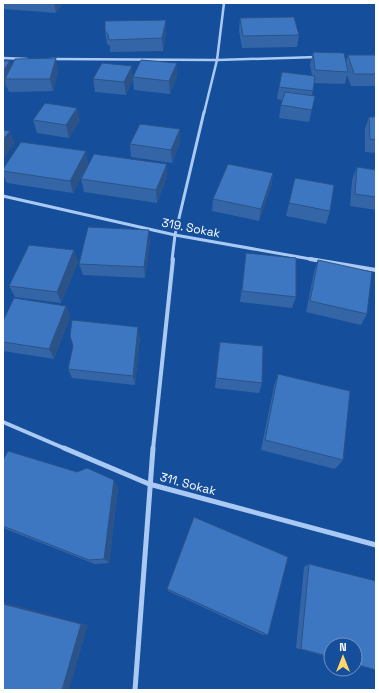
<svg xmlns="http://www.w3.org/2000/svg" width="379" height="693" viewBox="0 0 379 693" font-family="'Space Grotesk',sans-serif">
<rect width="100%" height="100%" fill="#154e9b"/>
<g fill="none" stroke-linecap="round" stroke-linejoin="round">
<g stroke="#aacaf3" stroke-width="2.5">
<polyline points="3,58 27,59"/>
<polyline points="51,59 217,60 317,57"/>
<polyline points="204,113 217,60 224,3"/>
</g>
<g stroke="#aacaf3" stroke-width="3">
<polyline points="3,196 175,235 316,260"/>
<polyline points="172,260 175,235 204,112"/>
</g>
<g stroke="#aacaf3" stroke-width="4">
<polyline points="310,259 376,270"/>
<polyline points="3,422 66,449"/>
<polyline points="153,449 173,259"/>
</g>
<g stroke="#aacaf3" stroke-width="5">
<polyline points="64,448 149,484 376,545"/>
<polyline points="135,690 153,448"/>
</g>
</g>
<g fill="#3466a7">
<polygon points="3,3 63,3 56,13 3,9"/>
<polygon points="240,18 299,35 297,47 242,48 239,30"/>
<polygon points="105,31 166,32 163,51 110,52 110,46 107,44"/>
<polygon points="313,52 346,62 348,55 376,55 376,86 351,86 347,75 345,84 314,83 312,96 315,96 309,122 279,118 281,105 282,100 277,99 279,87 312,75 310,65"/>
<polygon points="3,61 11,66 58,71 53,91 9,92 6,85 3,90"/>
<polygon points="177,76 170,94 134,90 133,79 126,95 95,92 93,79 133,77"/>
<polygon points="369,117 376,117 376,153 365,152 365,129"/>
<polygon points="33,120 80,120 69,138 37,133"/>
<polygon points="180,129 180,142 172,163 131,157 130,144"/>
<polygon points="88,164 73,193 7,183 3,175 3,169"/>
<polygon points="357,167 376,170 376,210 350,206 352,180"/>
<polygon points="273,173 271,186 259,221 212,211 213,199"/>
<polygon points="167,177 157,203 84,192 81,179"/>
<polygon points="289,203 330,211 326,224 286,216"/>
<polygon points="150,241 145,278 83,275 79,264"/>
<polygon points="246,253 296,297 292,308 240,302"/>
<polygon points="318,260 367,314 361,325 306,312 314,272"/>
<polygon points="78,262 61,303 15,297 9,286"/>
<polygon points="66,306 70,317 54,359 3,351 3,321"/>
<polygon points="140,337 135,385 72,378 68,369"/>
<polygon points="220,342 262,383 259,393 215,388"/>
<polygon points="278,374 343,460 335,469 261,450 274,386"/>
<polygon points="3,460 77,472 118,488 109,563 95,564 3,528"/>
<polygon points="309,564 376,670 355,665 355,645 331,645 331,658 296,648 304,567"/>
<polygon points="167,589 268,635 263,635 168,591"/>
</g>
<g fill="#2b5388">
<polygon points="54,3 63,3 56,13"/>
<polygon points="166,20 166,32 163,51 162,38"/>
<polygon points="56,58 58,71 53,91 50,79"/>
<polygon points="10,61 14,73 5,79 6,85 3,90 3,71"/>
<polygon points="177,63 177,76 170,94 169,81"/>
<polygon points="132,66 133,79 126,95 124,82"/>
<polygon points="77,108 80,120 69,138 66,125"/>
<polygon points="180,129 180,142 172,163 171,150"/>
<polygon points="10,131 15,144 3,159 3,140"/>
<polygon points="86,151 88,164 73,193 70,181"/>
<polygon points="167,164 167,177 157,203 156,190"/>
<polygon points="273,173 271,186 259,221 261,209"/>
<polygon points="149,230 150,241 145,278 144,267"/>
<polygon points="74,250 78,262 61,303 57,292"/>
<polygon points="66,306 70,317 54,359 49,349"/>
<polygon points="138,327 140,337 135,385 133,376"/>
<polygon points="114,480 118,488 109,563 104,559"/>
<polygon points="3,602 88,625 69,690 62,690 3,604"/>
</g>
<g fill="#3d77c2" stroke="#2b5388">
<polygon points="294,17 299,35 243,36 240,18"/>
<polygon points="166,20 162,38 109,40 108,34 105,31 105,21"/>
<polygon points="313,52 344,53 348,72 315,70"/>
<polygon points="348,55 376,55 376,74 354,74"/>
<polygon points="56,58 50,79 5,79 15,59"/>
<polygon points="141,60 177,63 169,81 133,77"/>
<polygon points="3,61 10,61 3,71"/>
<polygon points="102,63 132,66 124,82 93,79"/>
<polygon points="282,72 315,76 313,91 279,87"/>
<polygon points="285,92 315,96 312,110 281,105"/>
<polygon points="45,103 77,108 66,125 33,120"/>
<polygon points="369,117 376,117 376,140 370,139"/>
<polygon points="140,124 180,129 171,150 130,144"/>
<polygon points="3,130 10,131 3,140"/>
<polygon points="21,142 86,151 70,181 3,171 3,169"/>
<polygon points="94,154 167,164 156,190 81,179"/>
<polygon points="228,164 273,173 261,209 213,199"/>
<polygon points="357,167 376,170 376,197 355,194"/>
<polygon points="295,178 334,185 330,211 289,203"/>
<polygon points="88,227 149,230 144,267 79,264"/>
<polygon points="29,245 74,250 57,292 9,286"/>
<polygon points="246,253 296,258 296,297 242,291"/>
<polygon points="318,260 372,272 367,314 310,301"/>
<polygon points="14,298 66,306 49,349 3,342 3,321"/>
<polygon points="72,320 138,327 133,376 68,369 73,346 70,336"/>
<polygon points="220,342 263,346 262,383 216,378"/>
<polygon points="278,374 350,391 343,460 265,440"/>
<polygon points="8,451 77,472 87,468 114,480 104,559 89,560 3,526 3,460"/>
<polygon points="194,517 288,557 268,635 167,589"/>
<polygon points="309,564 376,581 376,670 355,664 355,645 331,645 331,657 301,649"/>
<polygon points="3,604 81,624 62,690 3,690"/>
</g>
<g text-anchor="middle" stroke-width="4" stroke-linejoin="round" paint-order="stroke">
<g font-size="12" fill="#fff" stroke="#154e9b">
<text transform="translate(191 228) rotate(11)" y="4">319. Sokak</text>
<text transform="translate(188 484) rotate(15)" y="4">311. Sokak</text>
</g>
</g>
<rect width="379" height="693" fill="none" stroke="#ffffff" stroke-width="8"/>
<g transform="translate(343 657)"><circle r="19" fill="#154e9b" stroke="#7395c3"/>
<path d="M0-3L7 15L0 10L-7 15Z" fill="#ffd66c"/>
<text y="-6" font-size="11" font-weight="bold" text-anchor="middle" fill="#ffffff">N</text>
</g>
</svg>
